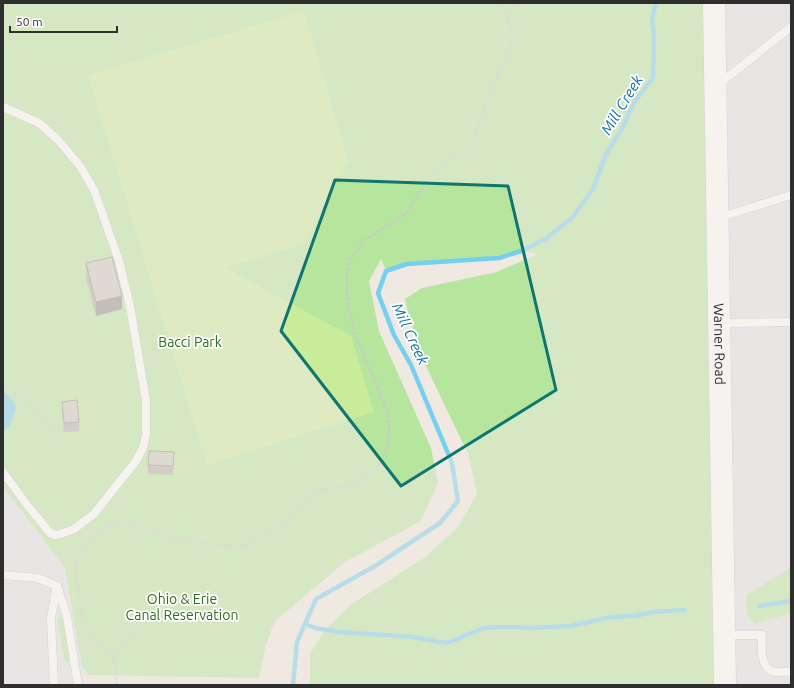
<svg xmlns="http://www.w3.org/2000/svg" width="794" height="688" viewBox="0 0 794 688" font-family="Ubuntu,sans-serif">
<rect width="100%" height="100%" fill="#efe9e1"/>
<g fill="#e3e1e8">
<polygon points="714,3 791,3 791,685 725,685"/>
<polygon points="3,487 65,568 85,685 3,685"/>
</g>
<g fill="#b6e59e">
<polygon points="3,3 714,3 725,685 310,685 310,654 324,631 350,605 424,558 458,527 477,494 469,456 425,364 409,316 405,299 422,288 497,272 538,254 521,251 499,258 407,264 386,271 381,259 369,281 379,331 431,448 438,483 421,521 345,562 275,621 266,644 259,678 89,675 82,667 65,568 3,487"/>
<path d="M791,567V613L755,624C745,615 746,607 747,595Z"/>
<polygon points="60,616 65,618 72,659 69,663 64,660 57,620"/>
</g>
<polygon fill="#c9ec9a" points="304,11 348,160 303,244 226,268 351,336 374,412 207,465 88,75"/>
<path fill="#75cff0" d="M3,390C12,400 20,404 13,418C10,425 9,428 3,431Z"/>
<g fill="none" stroke-linecap="round" stroke-linejoin="round">
<g stroke="#75cff0" stroke-width="4.5">
<polyline points="759,606 791,601"/>
<polyline points="305,624 315,628 339,632 413,637 447,643 484,628 505,627 531,628 571,626 610,617 634,616 653,612 685,610"/>
<polyline points="293,685 297,642 316,599 375,566 440,523 458,501 452,463 411,365 394,335 378,293 386,271 407,264 499,258 521,251 545,239 572,218 593,189 606,154 623,127 633,104 653,78 654,37 652,19 656,3"/>
</g>
<defs>
<g id="lane">
<polyline points="719,84 791,27"/>
<polyline points="3,107 39,123 58,140 80,166 94,190 119,261 130,306 146,401 146,435 143,448 136,461 94,514 74,529 60,534 55,535 50,533 28,506 3,472"/>
<polyline points="718,218 791,195"/>
<polyline points="720,323 791,322"/>
<polyline points="3,575 38,578 57,586"/>
<polyline points="57,586 67,617 78,685"/>
<path d="M725,635H762C762,647 759,665 772,671C777,673 785,671 791,672"/>
<polyline points="54,685 51,618 57,586"/>
</g>
<g id="secondary">
<path id="s1" d="M714,3L725,685"/>
</g>
</defs>
<use href="#lane" stroke="#b4b7c1" stroke-width="9"/>
<use href="#secondary" stroke="#b4b7c1" stroke-width="23"/>
<g stroke="#c9c9c9" stroke-width="2.5" stroke-dasharray="3 2" stroke-linecap="butt">
<polyline points="508,18 516,3"/>
<polyline points="3,383 60,437"/>
<polyline points="112,657 124,640 131,635 143,615"/>
<polyline points="117,685 115,664 112,657 92,638 82,619 76,573 77,559 86,544 99,530 118,523 126,523 157,532 172,540 219,545 239,546 249,544 287,521 303,504 318,491 342,487 358,481 379,466 387,448 390,432 387,410 355,335 347,298 347,273 350,260 366,239 396,221 408,211 429,179 444,162 461,152 473,140 495,81 510,53 512,40 512,28 508,18 498,5 495,3"/>
</g>
<use href="#lane" stroke="#fff" stroke-width="8"/>
<use href="#secondary" stroke="#fff" stroke-width="22"/>
</g>
<g fill="#afaba4">
<polygon points="86,263 122,309 96,316 86,277"/>
<polygon points="62,402 79,422 79,431 64,432 62,411"/>
<polygon points="174,461 173,475 148,474 148,465"/>
</g>
<polygon fill="#8e8b86" points="122,296 122,309 96,316 96,302"/>
<g fill="#cbc7bf" stroke="#8e8b86">
<polygon points="112,257 122,296 96,302 86,263"/>
<polygon points="77,400 79,422 64,423 62,402"/>
<polygon points="149,451 174,452 173,466 148,465"/>
</g>
<path d="M0 0H794V688H0ZM335,180L508,186L556,390L401,486L281,331Z" fill="#efe9e1" fill-opacity=".55" fill-rule="evenodd"/>
<path fill="none" stroke="#0f766e" stroke-width="3" stroke-linejoin="round" d="M335,180L508,186L556,390L401,486L281,331Z"/>
<g text-anchor="middle" stroke-width="3.5" stroke-linejoin="round" paint-order="stroke">
<g font-size="14" fill="#2c6e1b" stroke="#fff">
<text x="190" y="347">Bacci Park</text>
<text x="182" y="604">Ohio &amp; Erie<tspan x="182" dy="16">Canal Reservation</tspan></text>
</g>
<g font-size="14" fill="#2e2e2e" stroke="#fff">
<text dy="5" stroke="none"><textPath href="#s1" startOffset="341">Warner Road</textPath></text>
</g>
<g font-size="15" font-style="italic" fill="#0d6fa3" stroke="#fff">
<text transform="translate(622 105) rotate(-59)" y="5">Mill Creek</text>
<text transform="translate(410 334) rotate(65)" y="5">Mill Creek</text>
</g>
</g>
<rect width="794" height="688" fill="none" stroke="#2e2e2e" stroke-width="8"/>
<path d="M10 26v6h107v-6" fill="none" stroke="#2e2e2e" stroke-width="2"/>
<text x="16" y="26" font-size="12" fill="#2e2e2e" stroke="#ffffff" stroke-width="3" paint-order="stroke">50 m</text>
</svg>
